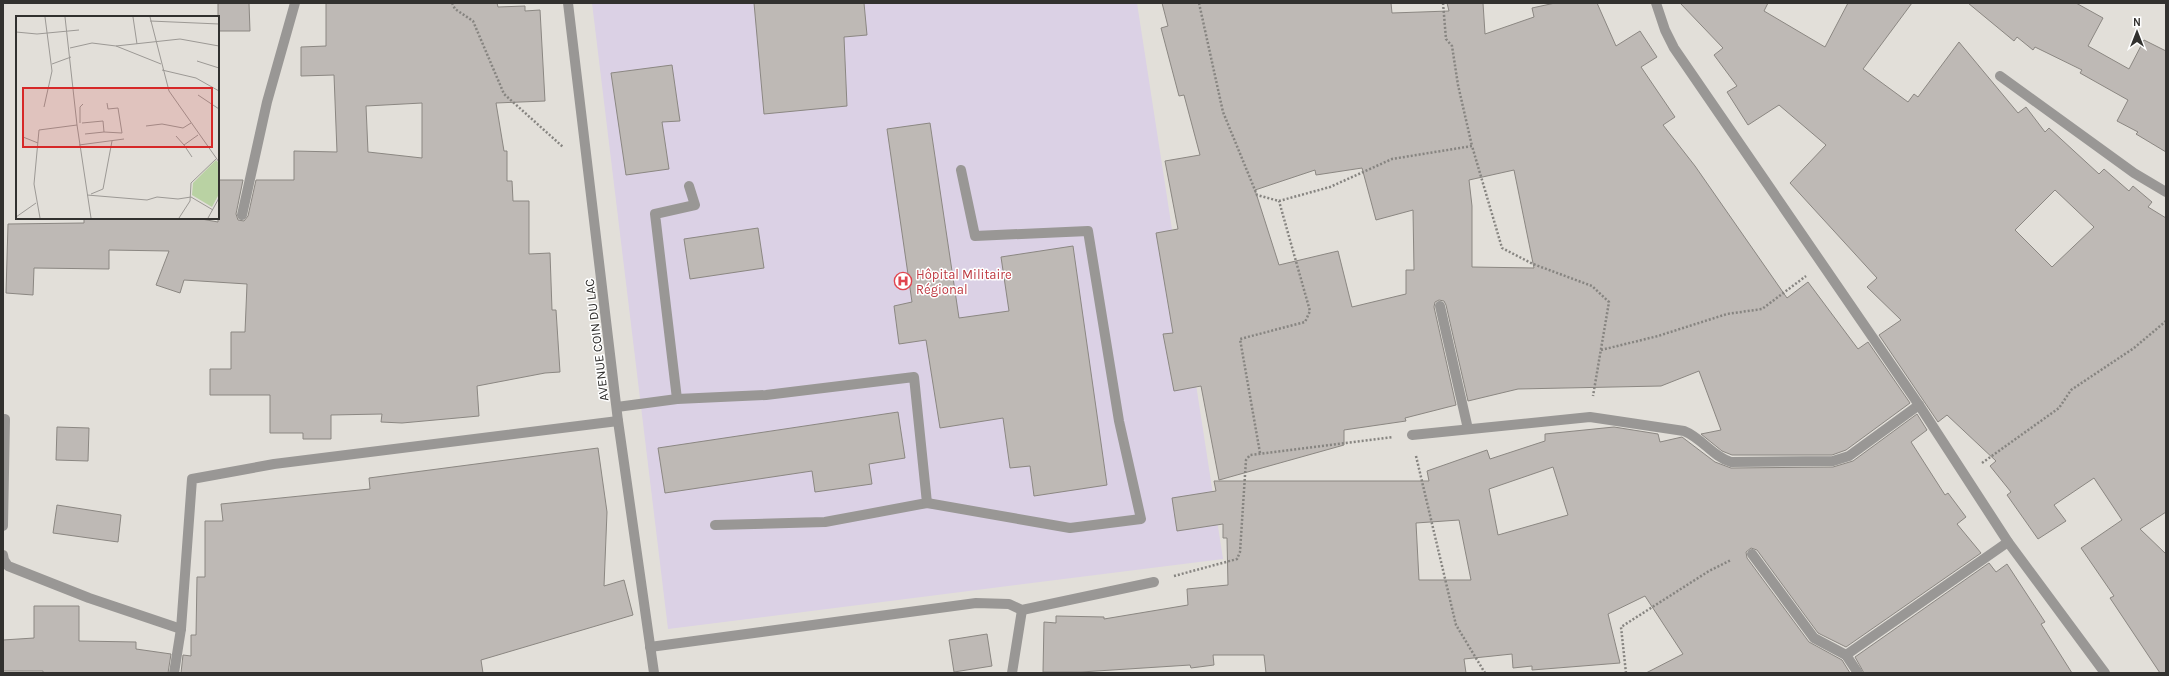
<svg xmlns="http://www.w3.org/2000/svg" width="2169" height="676" viewBox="0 0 2169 676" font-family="Karla,sans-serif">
<rect width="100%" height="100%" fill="#e2dfd9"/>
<polygon fill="#dbd1e5" points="592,3 1137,3 1223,559 668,629"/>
<g fill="#beb9b5" stroke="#8b8782" fill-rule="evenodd">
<polygon points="218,3 249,3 250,31 218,31"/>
<path d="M326,3H497L498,7L525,6V11L540,10L545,101L496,103L504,151H507V181H512L513,201H529V254L550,253L552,310H556L560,372L545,373L477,386L479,416L402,423L381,422L382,414L331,415V439H303V433H270V395H210V369H231V332H245L247,284L184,280L180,293L156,285L169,251L109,250V269L34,268L33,295L6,293L8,224L84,223V218H196L218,222V180H243L236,214L238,220L244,221L248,216L256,180H294V151L337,152L334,75L301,76V47L326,46ZM422,103V158L368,152L366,106Z"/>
<polygon points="754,3 864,3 867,35 844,37 847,106 764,114"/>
<path d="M1162,3H1391L1392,13L1449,11L1447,3H1483L1485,34L1534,17L1532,8L1555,3H1597L1616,46L1640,31L1657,57L1641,67L1675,117L1663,125L1695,166L1787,298L1808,282L1858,349L1868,342L1910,403L1846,450L1832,455H1732L1722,451L1701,434L1721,430L1699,371L1661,386L1518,389L1468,401L1446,305L1444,301L1439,300L1435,302L1434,307L1456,405L1405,418L1406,421L1344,430V445L1219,480L1201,386L1174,391L1163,334L1173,333L1156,233L1178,229L1165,161L1200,155L1184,95L1179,96L1161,28L1168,26ZM1362,168L1376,220L1413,210L1414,270H1406V294L1352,307L1338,251L1279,265L1255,190L1315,170L1316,175ZM1514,170L1534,268L1472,267V206L1469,180Z"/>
<path d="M1680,3H1768L1764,11L1825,47L1848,3H1912L1863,69L1908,102L1914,94L1918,97L1959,42L2018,113L2026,107L2045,132L2049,128L2099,174L2104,169L2129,191L2133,186L2152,202L2148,207L2166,218V512L2140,529L2166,554V673H2160L2110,598L2114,596L2081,548L2122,520L2094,478L2054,505L2066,521L2038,539L2007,495L2011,492L1990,466L1996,461L1947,415L1938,422L1879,335L1901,320L1867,287L1877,278L1790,183L1826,145L1779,105L1748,125L1727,92L1737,86L1714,55L1723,48ZM2055,190L2094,227L2052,267L2015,230Z"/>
<polygon points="1968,3 2076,3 2103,18 2088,46 2129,69 2144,40 2166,51 2166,152 2136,134 2138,132 2117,121 2128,100 2080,73 2082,70 2035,47 2033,50 2017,37 2014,41"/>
<polygon points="672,65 680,121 662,122 669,169 626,175 611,73"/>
<polygon points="930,123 959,318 1009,311 1001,257 1073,246 1107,485 1034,496 1030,466 1010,468 1003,418 940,428 926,340 899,344 894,306 912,302 887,129"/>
<polygon points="758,228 764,268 690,279 684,239"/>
<polygon points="898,412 905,458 869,464 872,484 815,492 812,471 665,493 658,448"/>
<path d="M1917,414L1927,430L1911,442L1945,495L1948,493L1966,517L1957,524L1981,553L1846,647L1818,633L1757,550L1751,548L1746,552L1747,558L1809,642L1842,660L1850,673H1646L1683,654L1645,596L1608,614L1620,663L1532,670V666L1513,668L1512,654L1464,659L1466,673H1266L1264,655H1213L1214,665L1191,668L1190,665L1081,672H1043L1044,622L1056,623V616L1104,617V619L1188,605L1187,589L1228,585L1227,538H1223V524L1177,531L1172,498L1216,491L1214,481H1429L1427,471L1487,450L1490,459L1545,441V434L1614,427L1658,434L1660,442L1682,437L1715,462L1731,468L1833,467L1853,461ZM1553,467L1568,515L1498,535L1489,489ZM1459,520L1471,580H1419L1416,523Z"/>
<polygon points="57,427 89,428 88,461 56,460"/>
<polygon points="598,448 607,512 604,586 624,580 633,615 481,660 483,673 181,673 183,655 191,656 191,635 196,635 197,577 205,577 205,521 223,521 221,504 370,489 369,478"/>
<polygon points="57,505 121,515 118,542 53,533"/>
<polygon points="1989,563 1996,572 2007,564 2045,622 2041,624 2072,673 1864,673 1855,657"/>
<polygon points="34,606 79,606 79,641 136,642 136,649 171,654 168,673 43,673 43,671 3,671 3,640 34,638"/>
<polygon points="987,634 992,666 954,672 949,640"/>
</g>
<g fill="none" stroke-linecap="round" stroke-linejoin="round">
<g stroke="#868480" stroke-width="2.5" stroke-dasharray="2 2" stroke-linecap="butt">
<polyline points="452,3 455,9 473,21 504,94 563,147"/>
<polyline points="1199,3 1223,112 1257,195 1279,201 1330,187 1392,159 1472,146 1502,248 1533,264 1592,286 1609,302 1593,396"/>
<polyline points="1443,3 1446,39 1452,46 1458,85 1472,146"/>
<polyline points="1601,350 1658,336 1727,314 1762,309 1806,276"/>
<polyline points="1260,453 1240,339 1305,322 1310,311 1279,201"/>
<polyline points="1416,456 1456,625 1485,673"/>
<polyline points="1982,463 2059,408 2071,390 2134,348 2166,321"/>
<polyline points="1174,576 1237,559 1240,552 1246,460 1250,455 1393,437"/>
<polyline points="1626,673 1621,627 1709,571 1731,560"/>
</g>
<g stroke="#999795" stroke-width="10">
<polyline points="1440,306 1468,429"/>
<polyline points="677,399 766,395 914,377 927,503 825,522 715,525"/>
<polyline points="617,407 677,399 655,214 695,205 689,186"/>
<path d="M1412,435L1590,417L1684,431C1702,438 1713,457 1731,462L1833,461L1849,456L1919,405"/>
<polyline points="927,503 1070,528 1141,519 1119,421 1088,231 975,236 961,170"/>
<polyline points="1012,673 1022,610"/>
</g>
<g stroke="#999795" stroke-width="10">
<polyline points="568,3 618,421 654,673"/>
<polyline points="1656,3 1665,30 1674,48 1919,405 2008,542 2105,673"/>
<polyline points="2000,76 2134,173 2166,192"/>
<polyline points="242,215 267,102 295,3"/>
<polyline points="3,526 5,419"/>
<polyline points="1752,554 1814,638 1846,655"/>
<polyline points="3,555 4,560 8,566 89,598 181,629"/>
<polyline points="650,647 976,603 1009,604 1022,610 1154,582"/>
<polyline points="174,673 181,629 192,479 274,464 618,421"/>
<polyline points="1858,673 1846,655 2008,542"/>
</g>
</g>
<defs>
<symbol id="hospital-ring" viewBox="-11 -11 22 22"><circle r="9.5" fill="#fff" stroke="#e0444e" stroke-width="1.5"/><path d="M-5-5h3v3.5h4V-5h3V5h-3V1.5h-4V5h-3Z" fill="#e0444e"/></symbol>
</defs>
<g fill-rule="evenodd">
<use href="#hospital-ring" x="893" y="271" width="20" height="20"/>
</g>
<g text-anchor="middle" stroke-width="3" stroke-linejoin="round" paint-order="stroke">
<g font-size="13" fill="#be3a42" stroke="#fff" text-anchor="start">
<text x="916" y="279">Hôpital Militaire<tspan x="916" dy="15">Régional</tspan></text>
</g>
<g font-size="13" fill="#32312f" stroke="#fff">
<text transform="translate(596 340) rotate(-97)" y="5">AVENUE COIN DU LAC</text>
</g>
</g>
<g transform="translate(16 16)">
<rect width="203" height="203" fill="#e2dfd9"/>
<path d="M200,144L203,147V178L196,191L176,179L177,167Z" fill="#b9d2a3"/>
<path fill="none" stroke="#9c9995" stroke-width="1" d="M49,1L61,109L75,202M117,1L121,28M134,1L153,75L203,146M134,5L203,8M0,16L21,18L63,14M100,30L145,48M54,32L76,27L100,30L164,23L203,30M181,45L203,52M36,48L55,41M146,54L180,62L203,75M182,79L203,93M28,91L36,55L29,1M64,107V91L67,88M66,107L87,105L88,116L69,118M7,109V121L22,127M130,110L146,108L167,112L175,107M88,116L106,117L102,92L92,93L91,87M160,120L168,129M63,129L108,123M176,141L168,129L182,119M75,178L87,173L96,125M71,179L131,184L141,181L162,183L175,181L197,194M0,201L20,187M24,202L18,168L23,114L61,109M163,202L174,185L175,167L200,143M192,202L203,182"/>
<path fill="#d62828" fill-opacity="0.15" stroke="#d62828" stroke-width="2" d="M7,72H196V131H7Z"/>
<rect width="203" height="203" fill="none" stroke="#32312f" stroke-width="2"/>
</g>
<rect width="2169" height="676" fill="none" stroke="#32312f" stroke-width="8"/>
<g transform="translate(2137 32)" stroke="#ffffff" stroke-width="3" paint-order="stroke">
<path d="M0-3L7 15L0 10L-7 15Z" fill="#32312f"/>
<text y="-6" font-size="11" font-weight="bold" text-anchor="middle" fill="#32312f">N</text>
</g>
</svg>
